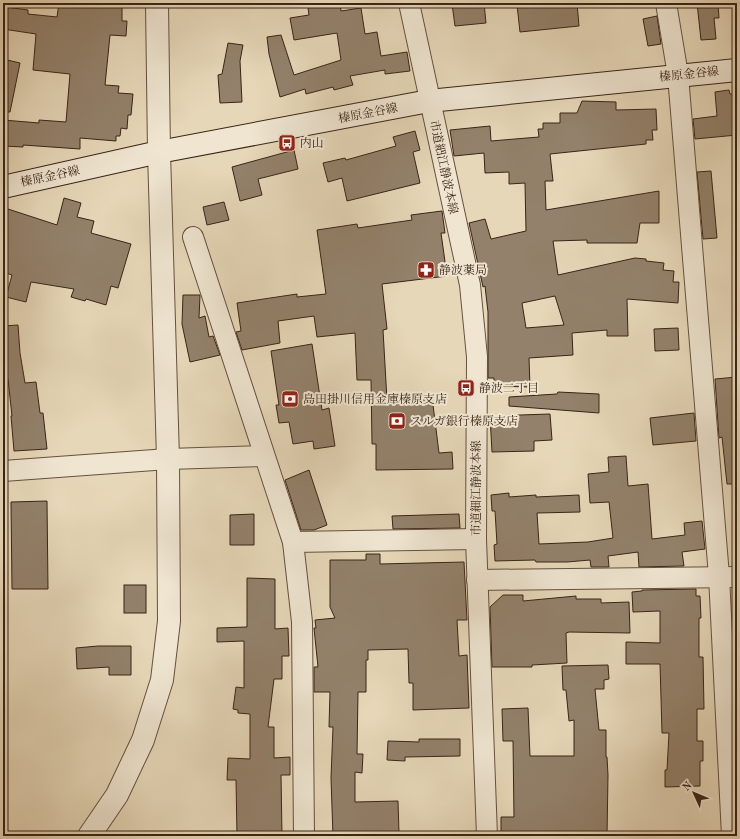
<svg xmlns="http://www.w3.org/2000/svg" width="740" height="839" viewBox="0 0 740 839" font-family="'Old Standard TT','Noto Serif JP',serif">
<rect width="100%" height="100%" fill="#e6d7b8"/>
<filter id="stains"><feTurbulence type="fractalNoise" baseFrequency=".005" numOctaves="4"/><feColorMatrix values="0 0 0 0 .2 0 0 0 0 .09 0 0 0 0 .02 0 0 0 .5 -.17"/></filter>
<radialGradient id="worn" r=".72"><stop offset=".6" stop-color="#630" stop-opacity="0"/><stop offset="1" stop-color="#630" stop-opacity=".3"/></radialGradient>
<g fill="#93816b" stroke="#3a2417" fill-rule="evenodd">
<polygon points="59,3 122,3 122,21 127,21 126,36 110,35 105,85 119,86 118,93 133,94 131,115 128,115 127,129 121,128 120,136 116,136 116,141 80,138 80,149 23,145 23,147 3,146 3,120 39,123 39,120 66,122 70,74 33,70 36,34 3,29 6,7 28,10 28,14 57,17"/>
<polygon points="310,3 340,3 341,11 361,8 365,34 377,32 381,56 407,52 410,71 385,74 385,70 350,76 353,85 334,90 333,87 306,94 305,89 280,97 269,54 267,37 281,35 294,75 341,60 337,33 294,40 290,18 309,15 308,8 311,7"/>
<polygon points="464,3 484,3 486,23 455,26 452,4"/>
<polygon points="538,3 577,3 579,26 520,32 517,5"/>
<polygon points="697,3 718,3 719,18 714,18 716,39 701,40"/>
<polygon points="657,16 661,44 648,46 643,19"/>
<polygon points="228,43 243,45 240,61 242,102 220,103 218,75 222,74"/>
<polygon points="3,59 20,63 10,112 3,112"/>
<polygon points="729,90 730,94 737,94 737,117 735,117 737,135 695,139 693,119 717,116 715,92"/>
<path d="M582,101L616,102V110L656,109L657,130H652L653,140H646V144L550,154L553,181H545L546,210L659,191V223H640L637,243H587V240L553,241L558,275L635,258L646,259V261L664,263L663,270L674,271L673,282H679L678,303L627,299L628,336H607V330L572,333L573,355L529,358L530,387L494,386V378H488V312L485,286L483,287L469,223L485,219L491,239L526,231L525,183L509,184V172L485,173L484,153L454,156L450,130L490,126L491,141L539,137L538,129H543V123H560V113H577ZM555,296L564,325L526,328L522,303Z"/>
<polygon points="415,131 420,150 413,152 420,183 347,201 342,178 328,182 323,163 345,158 346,160 396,146 393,137"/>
<polygon points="294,150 298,169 258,179 262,195 240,201 232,167"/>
<polygon points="711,171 717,238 703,239 697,172"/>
<polygon points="64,198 81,203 77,217 94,221 91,233 131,244 118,288 111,286 106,305 86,299 85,301 71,297 74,289 31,282 26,302 6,297 12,275 3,272 3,224 8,209 57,225"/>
<polygon points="224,202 229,220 207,225 203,207"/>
<polygon points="442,211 445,233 441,233 447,276 382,284 387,329 383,330 387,400 432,397 439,453 452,452 453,469 376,470 376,444 372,444 371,380 357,380 355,333 317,337 314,316 278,321 280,343 242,350 236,332 241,331 237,303 297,294 297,297 326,294 317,230 357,224 358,228 412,220 411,215"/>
<polygon points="183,295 200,295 199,318 205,316 209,337 213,336 220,355 190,362 182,324"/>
<polygon points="18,325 20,353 25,383 36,382 40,413 43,413 47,449 14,451 11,416 12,416 8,379 3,380 3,326"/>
<polygon points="678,328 679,350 655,351 654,329"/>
<polygon points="312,344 322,410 329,408 335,446 314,449 313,441 293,444 289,422 279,423 276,405 279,405 271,351"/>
<polygon points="737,377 737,484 727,484 722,437 719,438 715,379"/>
<polygon points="558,392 599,394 599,413 509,406 509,397 557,394"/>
<polygon points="694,413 696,441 653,445 650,418"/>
<polygon points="550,414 552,440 534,441 534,451 492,452 490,416"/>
<polygon points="626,456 628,486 648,484 652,539 685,535 684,523 702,521 705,549 682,552 684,566 639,567 638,552 608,556 609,567 591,567 590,560 567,562 536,562 535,560 495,561 494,545 497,544 495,511 492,511 491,495 509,493 509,497 536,495 536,497 579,495 580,512 537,513 539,544 588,542 613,538 609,502 590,503 588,474 609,472 608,457"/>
<polygon points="309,470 327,525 314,530 301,530 285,480"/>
<polygon points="47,501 48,589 12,589 11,502"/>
<polygon points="254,514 254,545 230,545 230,515"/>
<polygon points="459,514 460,528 393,529 392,516"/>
<polygon points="366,554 380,554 380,564 464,562 467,620 457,620 459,656 467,655 469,708 413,710 413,683 409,683 408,649 368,650 368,660 366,660 366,692 358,692 357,754 363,754 362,773 355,772 355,802 398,801 399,833 352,834 352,836 333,836 331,778 333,727 329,727 330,692 314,692 314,667 318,667 314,628 316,628 315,620 335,618 330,607 330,560 366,560"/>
<polygon points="247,578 275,579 275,629 288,628 289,656 282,656 282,679 274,679 268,727 274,727 274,758 290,757 290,775 281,775 282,836 237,836 236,780 227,780 228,758 250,759 250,714 238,713 238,710 233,709 236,687 244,688 244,641 217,642 217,628 247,627"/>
<rect x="124" y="585" width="22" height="28"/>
<polygon points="696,589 696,596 700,596 701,618 699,618 699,657 703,657 704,709 697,709 697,741 703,741 703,761 700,761 700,786 665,787 665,770 667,770 669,733 662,733 660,664 626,664 626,642 660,643 660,611 633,612 632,592 642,591 642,590"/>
<polygon points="503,595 523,595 523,601 576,596 576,599 601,599 601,603 629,602 630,633 569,632 566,633 567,663 532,665 532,667 492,667 490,607"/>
<polygon points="98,646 131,646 131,675 109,675 109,667 77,669 76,648"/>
<polygon points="608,665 609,679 604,680 604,689 595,689 599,730 606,730 606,757 607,757 608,775 607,836 501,836 501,817 514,817 513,741 503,741 502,709 528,708 530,756 574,756 574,720 569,721 566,690 563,690 562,666"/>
<polygon points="419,739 460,739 460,756 405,757 405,761 387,760 388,741 419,742"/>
</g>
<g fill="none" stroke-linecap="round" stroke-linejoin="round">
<defs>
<g id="minor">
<polyline points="409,3 470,285 477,357 476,539 487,836"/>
<polyline points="666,3 678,75 719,576 732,836"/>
<polyline points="193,237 293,542 302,622 304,836"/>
<polyline points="3,471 168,459 263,456"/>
<polyline points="293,542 476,539"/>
<polyline points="477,580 737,577"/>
</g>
<polyline id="tertiary" points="89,836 117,795 143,740 162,680 169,621 168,459 159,152 157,3"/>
<polyline id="secondary" points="3,187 159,152 429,101 737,70"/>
</defs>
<use href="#minor" stroke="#65513f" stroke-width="22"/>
<use href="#tertiary" stroke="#65513f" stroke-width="24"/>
<use href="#secondary" stroke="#3a2417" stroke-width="24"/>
<use href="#minor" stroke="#efe5d1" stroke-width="20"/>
<use href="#tertiary" stroke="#efe5d1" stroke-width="22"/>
<use href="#secondary" stroke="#efe5d1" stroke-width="22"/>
</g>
<defs>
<symbol id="bus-square" viewBox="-11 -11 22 22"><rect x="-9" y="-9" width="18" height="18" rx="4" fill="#8f2418" stroke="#efe5d1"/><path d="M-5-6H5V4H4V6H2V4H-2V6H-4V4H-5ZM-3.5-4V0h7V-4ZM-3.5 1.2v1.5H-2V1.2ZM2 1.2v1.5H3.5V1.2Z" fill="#fff"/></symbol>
<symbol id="pharmacy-square" viewBox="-11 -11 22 22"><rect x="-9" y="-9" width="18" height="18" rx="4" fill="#8f2418" stroke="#efe5d1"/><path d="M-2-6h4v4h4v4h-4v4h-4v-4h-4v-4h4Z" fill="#fff"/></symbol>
<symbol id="bank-square" viewBox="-11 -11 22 22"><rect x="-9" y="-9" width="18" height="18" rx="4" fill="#8f2418" stroke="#efe5d1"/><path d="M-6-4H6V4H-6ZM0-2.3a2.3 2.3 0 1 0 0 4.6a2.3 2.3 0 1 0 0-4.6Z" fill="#fff"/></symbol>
</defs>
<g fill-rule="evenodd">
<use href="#bus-square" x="277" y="133" width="20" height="20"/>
<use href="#pharmacy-square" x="416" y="260" width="20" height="20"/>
<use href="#bus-square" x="456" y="378" width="20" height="20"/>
<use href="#bank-square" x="280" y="389" width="20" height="20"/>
<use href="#bank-square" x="387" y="411" width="20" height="20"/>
</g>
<g text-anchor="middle" stroke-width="4" stroke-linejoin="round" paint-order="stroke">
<g font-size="12" fill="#3a2417" stroke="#efe5d1">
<text transform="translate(689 74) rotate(-6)" y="4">榛原金谷線</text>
<text transform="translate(368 113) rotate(-11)" y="4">榛原金谷線</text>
<text transform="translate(444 167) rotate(78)" y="4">市道細江静波本線</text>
<text transform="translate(50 176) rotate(-12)" y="4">榛原金谷線</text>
<text transform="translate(476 488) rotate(-90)" y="4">市道細江静波本線</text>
</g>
<g font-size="12" fill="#3a2417" stroke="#efe5d1" text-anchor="start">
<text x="300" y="147">内山</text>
<text x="439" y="274">静波薬局</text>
<text x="479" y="392">静波二丁目</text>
<text x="303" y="403">島田掛川信用金庫榛原支店</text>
<text x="410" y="425">スルガ銀行榛原支店</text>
</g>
</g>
<rect width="740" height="839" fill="none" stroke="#e6d7b8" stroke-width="16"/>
<rect x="4" y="4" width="732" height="831" fill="none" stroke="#3a2417" stroke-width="2"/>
<rect x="8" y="8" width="724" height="823" fill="none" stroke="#3a2417"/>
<g transform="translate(694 793) rotate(314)" stroke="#efe5d1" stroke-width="3" paint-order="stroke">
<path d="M0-3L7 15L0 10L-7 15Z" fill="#3a2417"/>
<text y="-6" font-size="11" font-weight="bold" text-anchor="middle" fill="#3a2417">N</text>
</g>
<rect width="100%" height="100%" filter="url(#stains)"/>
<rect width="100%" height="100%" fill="url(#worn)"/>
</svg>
